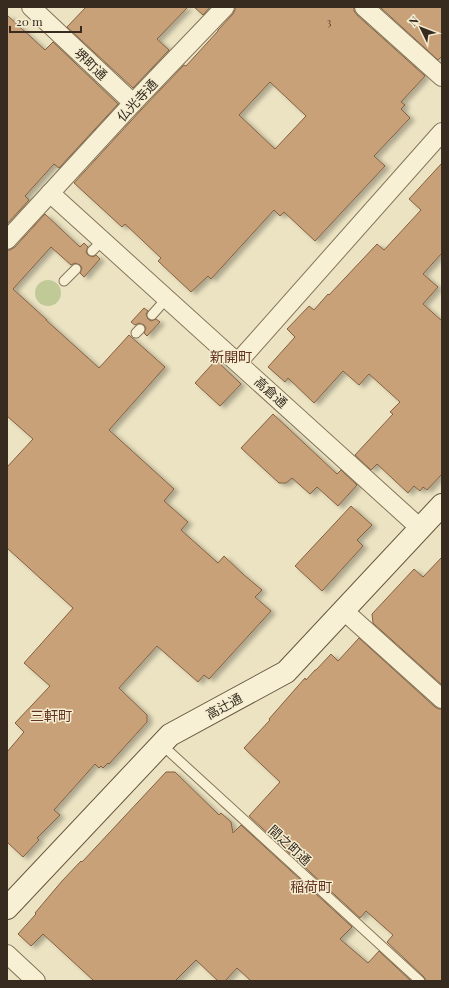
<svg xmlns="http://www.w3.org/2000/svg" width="449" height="988" viewBox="0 0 449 988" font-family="'Playfair Display','Noto Sans JP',serif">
<defs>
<filter id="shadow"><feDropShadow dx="4.5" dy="2.5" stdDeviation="2" flood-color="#0004"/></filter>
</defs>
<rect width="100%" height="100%" fill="#ece3c2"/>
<circle fill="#bfca97" cx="48" cy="293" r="13"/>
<g fill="#c9a179" stroke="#836141" fill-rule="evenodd" filter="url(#shadow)">
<polygon points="86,7 188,7 157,39 169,50 133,88 67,27"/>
<polygon points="194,7 210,7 203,15"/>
<path d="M235,7H354V11L357,15L425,76L401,102L405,105L401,109L410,118L374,156L385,166L315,241L284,212L280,216L274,210L211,279L208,276L191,292L158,261L161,258L125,224L122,227L74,183L141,110L184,65L186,66L218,31V30L233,14L235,10ZM270,82L306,116L275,149L239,115Z"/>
<polygon points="380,7 442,7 442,56 438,60"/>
<polygon points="7,15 45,50 53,42 118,104 59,168 54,164 25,196 29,200 7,224"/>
<polygon points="442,163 442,253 423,274 438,287 423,304 442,321 442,474 427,490 423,487 420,491 414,486 408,493 377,464 371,470 355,455 393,414 390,412 400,402 369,374 359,385 343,371 314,403 288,378 285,382 268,367 295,337 287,329 309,306 314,310 328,294 329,295 377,244 384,250 421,210 409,199"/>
<polygon points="45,214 80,247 84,243 88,247 86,252 88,255 93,257 96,255 100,259 84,277 80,273 82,268 80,265 75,263 71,265 51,247 13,289 47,320 46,320 99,368 129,335 165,367 109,430 174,489 164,501 188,522 181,530 218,563 224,556 244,575 262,590 255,597 271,611 209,679 204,675 198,682 157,646 119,688 147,715 147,722 109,764 108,763 103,768 101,766 99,768 95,764 54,810 60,815 37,838 39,840 23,857 7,842 7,752 24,732 15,723 50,686 24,663 73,608 7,548 7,467 33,439 7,416 7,250 10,250 15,247"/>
<polygon points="144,308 148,311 146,314 148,319 151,321 156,319 160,322 147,336 144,333 146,328 144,325 139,323 135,325 131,322"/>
<polygon points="216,360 241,384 220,406 195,383"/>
<polygon points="273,414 337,474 341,470 357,485 338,506 317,487 310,494 292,478 286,483 279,483 241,448"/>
<polygon points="351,506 372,525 357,540 363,546 322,591 295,566"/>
<polygon points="442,557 442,685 373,623 372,614 414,569 423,577"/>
<polygon points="359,638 435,707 439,709 442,709 442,981 426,981 424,977 387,942 393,935 366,911 360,918 249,816 280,782 244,748 270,720 269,719 305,678 306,680 315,670 316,670 331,654 338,661"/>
<polygon points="166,772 175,772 219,815 221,813 231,822 233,833 241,825 352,927 340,939 368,963 379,951 411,981 251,981 237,968 225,981 218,981 196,960 175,981 94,981 43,934 31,946 18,934 36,914 35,913 62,881 81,861 82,862"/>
</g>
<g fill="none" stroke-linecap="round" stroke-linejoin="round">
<defs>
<g id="lane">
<polyline points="92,251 103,240"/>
<polyline points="64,281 76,269"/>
<polyline points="152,315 167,298"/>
<polyline points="136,333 140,329"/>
<polyline points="161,744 420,981"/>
</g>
<g id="street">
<polyline points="31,7 133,103"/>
<polyline points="364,7 442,77"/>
<polyline points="50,193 420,528"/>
<polyline points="7,240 133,103 225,7"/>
<polyline points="238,362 442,132"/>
<polyline points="343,610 442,699"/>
<polyline points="7,954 36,981"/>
</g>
<polyline id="secondary" points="7,908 170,735 286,672 442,505"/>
</defs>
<use href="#lane" stroke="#85755a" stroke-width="11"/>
<use href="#street" stroke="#85755a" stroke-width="20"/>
<use href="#secondary" stroke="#67563d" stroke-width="24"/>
<use href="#lane" stroke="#f7f0d5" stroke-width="9"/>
<use href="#street" stroke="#f7f0d5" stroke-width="18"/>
<use href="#secondary" stroke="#f7f0d5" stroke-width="22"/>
</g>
<g text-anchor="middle" stroke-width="3" stroke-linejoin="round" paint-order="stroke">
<g font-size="11" fill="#5b4835">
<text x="329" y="26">3</text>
</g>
<g font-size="13" fill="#362b1e" stroke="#f4edd1">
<text transform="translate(91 64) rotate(43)" y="5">堺町通</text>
<text transform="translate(137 100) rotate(-47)" y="5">仏光寺通</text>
<text transform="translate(271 392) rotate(42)" y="5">高倉通</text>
<text transform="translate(224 706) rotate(-29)" y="5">高辻通</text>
<text transform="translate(290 845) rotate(42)" y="5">間之町通</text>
</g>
<g font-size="14" fill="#61321f" stroke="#f4edd1">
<text x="231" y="362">新開町</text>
<text x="51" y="721">三軒町</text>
<text x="311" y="892">稲荷町</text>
</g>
</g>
<rect width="449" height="988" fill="none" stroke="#362b1e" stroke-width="16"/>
<g transform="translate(421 28) rotate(313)" stroke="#f4edd1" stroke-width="3" paint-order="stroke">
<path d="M0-3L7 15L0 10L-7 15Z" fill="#362b1e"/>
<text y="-6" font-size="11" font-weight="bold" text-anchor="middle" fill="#362b1e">N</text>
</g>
<path d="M10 26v6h71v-6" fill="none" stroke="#362b1e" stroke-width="2"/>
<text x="16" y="26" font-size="12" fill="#362b1e" stroke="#f4edd1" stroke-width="3" paint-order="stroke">20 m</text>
</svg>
